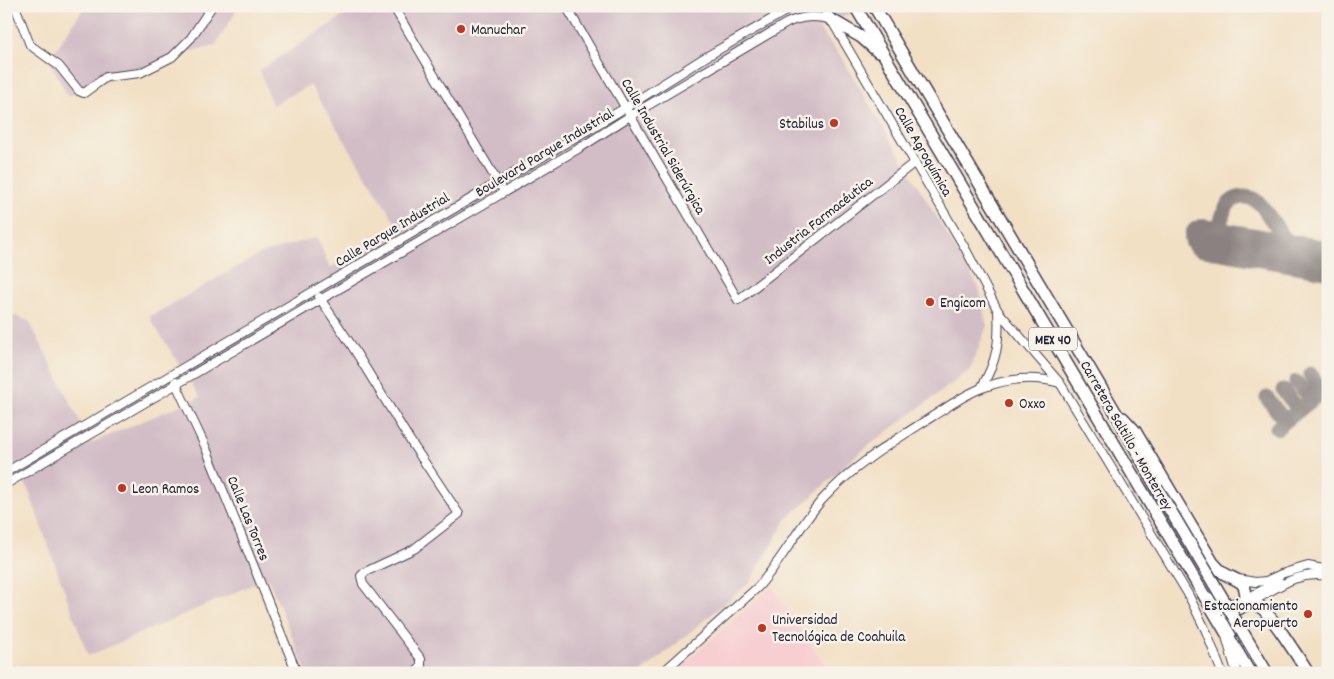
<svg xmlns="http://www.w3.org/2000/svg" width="1334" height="679" viewBox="0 0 1334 679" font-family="Dekko,sans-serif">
<rect width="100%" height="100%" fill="#f7f3e8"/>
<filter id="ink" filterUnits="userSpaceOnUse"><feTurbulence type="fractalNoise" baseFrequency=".02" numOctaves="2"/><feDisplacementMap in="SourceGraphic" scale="10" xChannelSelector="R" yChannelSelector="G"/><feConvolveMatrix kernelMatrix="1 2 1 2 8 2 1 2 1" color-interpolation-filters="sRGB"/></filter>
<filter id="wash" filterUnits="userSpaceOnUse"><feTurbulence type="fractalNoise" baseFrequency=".0096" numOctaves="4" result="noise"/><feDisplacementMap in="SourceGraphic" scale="20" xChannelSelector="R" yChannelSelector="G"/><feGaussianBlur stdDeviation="1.12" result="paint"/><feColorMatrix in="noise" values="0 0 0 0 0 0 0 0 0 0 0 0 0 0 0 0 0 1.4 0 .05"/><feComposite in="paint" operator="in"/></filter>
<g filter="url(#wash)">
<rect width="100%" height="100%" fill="#f2e0c5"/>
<polygon fill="#f7cfd2" points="772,586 830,673 673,673 712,639"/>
<g fill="#d2bdc6">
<polygon points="85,6 233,6 235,13 215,46 177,54 68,96 49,60"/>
<polygon points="359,6 865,6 819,29 841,57 979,288 987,326 970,370 859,453 786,520 749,583 641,673 307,673 268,578 88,656 28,489 9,456 6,458 6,313 29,321 91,443 200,397 149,317 260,254 317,237 330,268 400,230 310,85 272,105 260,70"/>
</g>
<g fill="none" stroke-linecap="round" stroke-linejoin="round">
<g stroke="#8a8180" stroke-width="15">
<path d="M1217,240C1221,224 1221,198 1244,197C1252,197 1256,200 1261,205L1292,249L1312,257"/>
<polyline points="1310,374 1318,385 1328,386"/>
<polyline points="1296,382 1307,394 1316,396"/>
<polyline points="1283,390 1295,405 1302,407"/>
<polyline points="1267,398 1281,416 1288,418"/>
<polyline points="1277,428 1328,387"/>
</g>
<polyline stroke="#8a8180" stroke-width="38" points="1203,238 1328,260"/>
</g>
</g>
<g filter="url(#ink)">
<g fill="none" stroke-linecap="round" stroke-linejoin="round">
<defs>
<g id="minor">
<polyline points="15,6 30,45 59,66 79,91 84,93 106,77 140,73 172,57 191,38 212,6"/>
<polyline points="393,6 500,186"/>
<polyline points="566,6 738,300 915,162"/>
<polyline points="823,6 965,248 998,311 1060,383 1188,594 1206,631 1222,673"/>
<polyline points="319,297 352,346 411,442 459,514 414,549 365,572 361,576 363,584 421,659 421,667 415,673"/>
<polyline points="175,382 205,446 297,673"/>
<path d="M981,388C997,361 1000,342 998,311"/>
<polyline points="6,472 625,108 704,58 784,12 789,6"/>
<path d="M6,484L583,146L630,116L787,23C802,16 814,16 830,19"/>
<polyline points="1238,579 1255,582 1266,581 1281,574 1308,566 1328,570"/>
<polyline points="1246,599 1279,581"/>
<path d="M1250,603C1276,589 1296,570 1328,576"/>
<path d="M662,673L758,587C782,560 798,528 821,501C852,466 894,441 933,416C948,407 965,394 982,388C1008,378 1034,376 1060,383"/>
</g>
<polyline id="major" points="1227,638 1237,673"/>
<g id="highway">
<polyline points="855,6 1250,673"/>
<polyline points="874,6 1116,413 1157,488"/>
<polyline points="830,19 861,37 878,52"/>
<path d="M1123,418L1135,431L1213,563C1217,567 1220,571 1225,574C1239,582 1246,580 1246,599L1225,609L1216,607L1211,599"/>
<path d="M1231,632L1227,621C1228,613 1234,611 1240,608C1247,604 1252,603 1259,606C1269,611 1300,660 1308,673"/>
</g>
</defs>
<use href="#minor" stroke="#413e50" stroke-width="10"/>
<use href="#major" stroke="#413e50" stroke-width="11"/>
<use href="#highway" stroke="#413e50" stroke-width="14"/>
<use href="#minor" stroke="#fff" stroke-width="8"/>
<use href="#major" stroke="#fff" stroke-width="9"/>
<use href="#highway" stroke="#fff" stroke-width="11"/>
<defs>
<polyline id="highway-bridge" points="1157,488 1267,673"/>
</defs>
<use href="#highway-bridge" stroke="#413e50" stroke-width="14" stroke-linecap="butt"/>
<use href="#highway-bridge" stroke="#fff" stroke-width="11"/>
</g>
</g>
<g fill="#c8321e" stroke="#f7f3e8" stroke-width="2">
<circle cx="461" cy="29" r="5"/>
<circle cx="834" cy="123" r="5"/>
<circle cx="930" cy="302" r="5"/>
<circle cx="1009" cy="403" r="5"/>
<circle cx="122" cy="488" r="5"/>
<circle cx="1308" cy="614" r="5"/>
<circle cx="762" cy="628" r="5"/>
</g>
<g text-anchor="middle" stroke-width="5" stroke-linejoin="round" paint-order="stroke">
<rect fill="#f7f3e8" stroke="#62616f" stroke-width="1" x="1029" y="327.5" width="48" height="23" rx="4"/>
<g font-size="14" font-weight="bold" fill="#22223b">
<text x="1053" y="344">MEX 40</text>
</g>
<g font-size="15" fill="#22223b" stroke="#f7f3e8" text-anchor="start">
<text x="471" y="34">Manuchar</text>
<text x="824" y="128" text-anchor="end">Stabilus</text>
<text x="940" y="307">Engicom</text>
<text x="1019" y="408">Oxxo</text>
<text x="132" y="493">Leon Ramos</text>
<text x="1298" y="610" text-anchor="end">Estacionamiento<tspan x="1298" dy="17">Aeropuerto</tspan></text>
<text x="772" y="624">Universidad<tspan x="772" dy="17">Tecnológica de Coahuila</tspan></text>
</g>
<g font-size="15" fill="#22223b" stroke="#f7f3e8">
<text transform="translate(664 146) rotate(60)" y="5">Calle Industrial Siderúrgica</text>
<text transform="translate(924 151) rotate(60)" y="5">Calle Agroquímica</text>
<text transform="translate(544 152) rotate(-31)" y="5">Boulevard Parque Industrial</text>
<text transform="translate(818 220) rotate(-38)" y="5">Industria Farmacéutica</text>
<text transform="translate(392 229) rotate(-31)" y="5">Calle Parque Industrial</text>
<text transform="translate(1127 435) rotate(60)" y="5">Carretera Saltillo - Monterrey</text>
<text transform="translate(249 518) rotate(68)" y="5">Calle Las Torres</text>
</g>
</g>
<rect width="1334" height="679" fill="none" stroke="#f7f3e8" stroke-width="25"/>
</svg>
